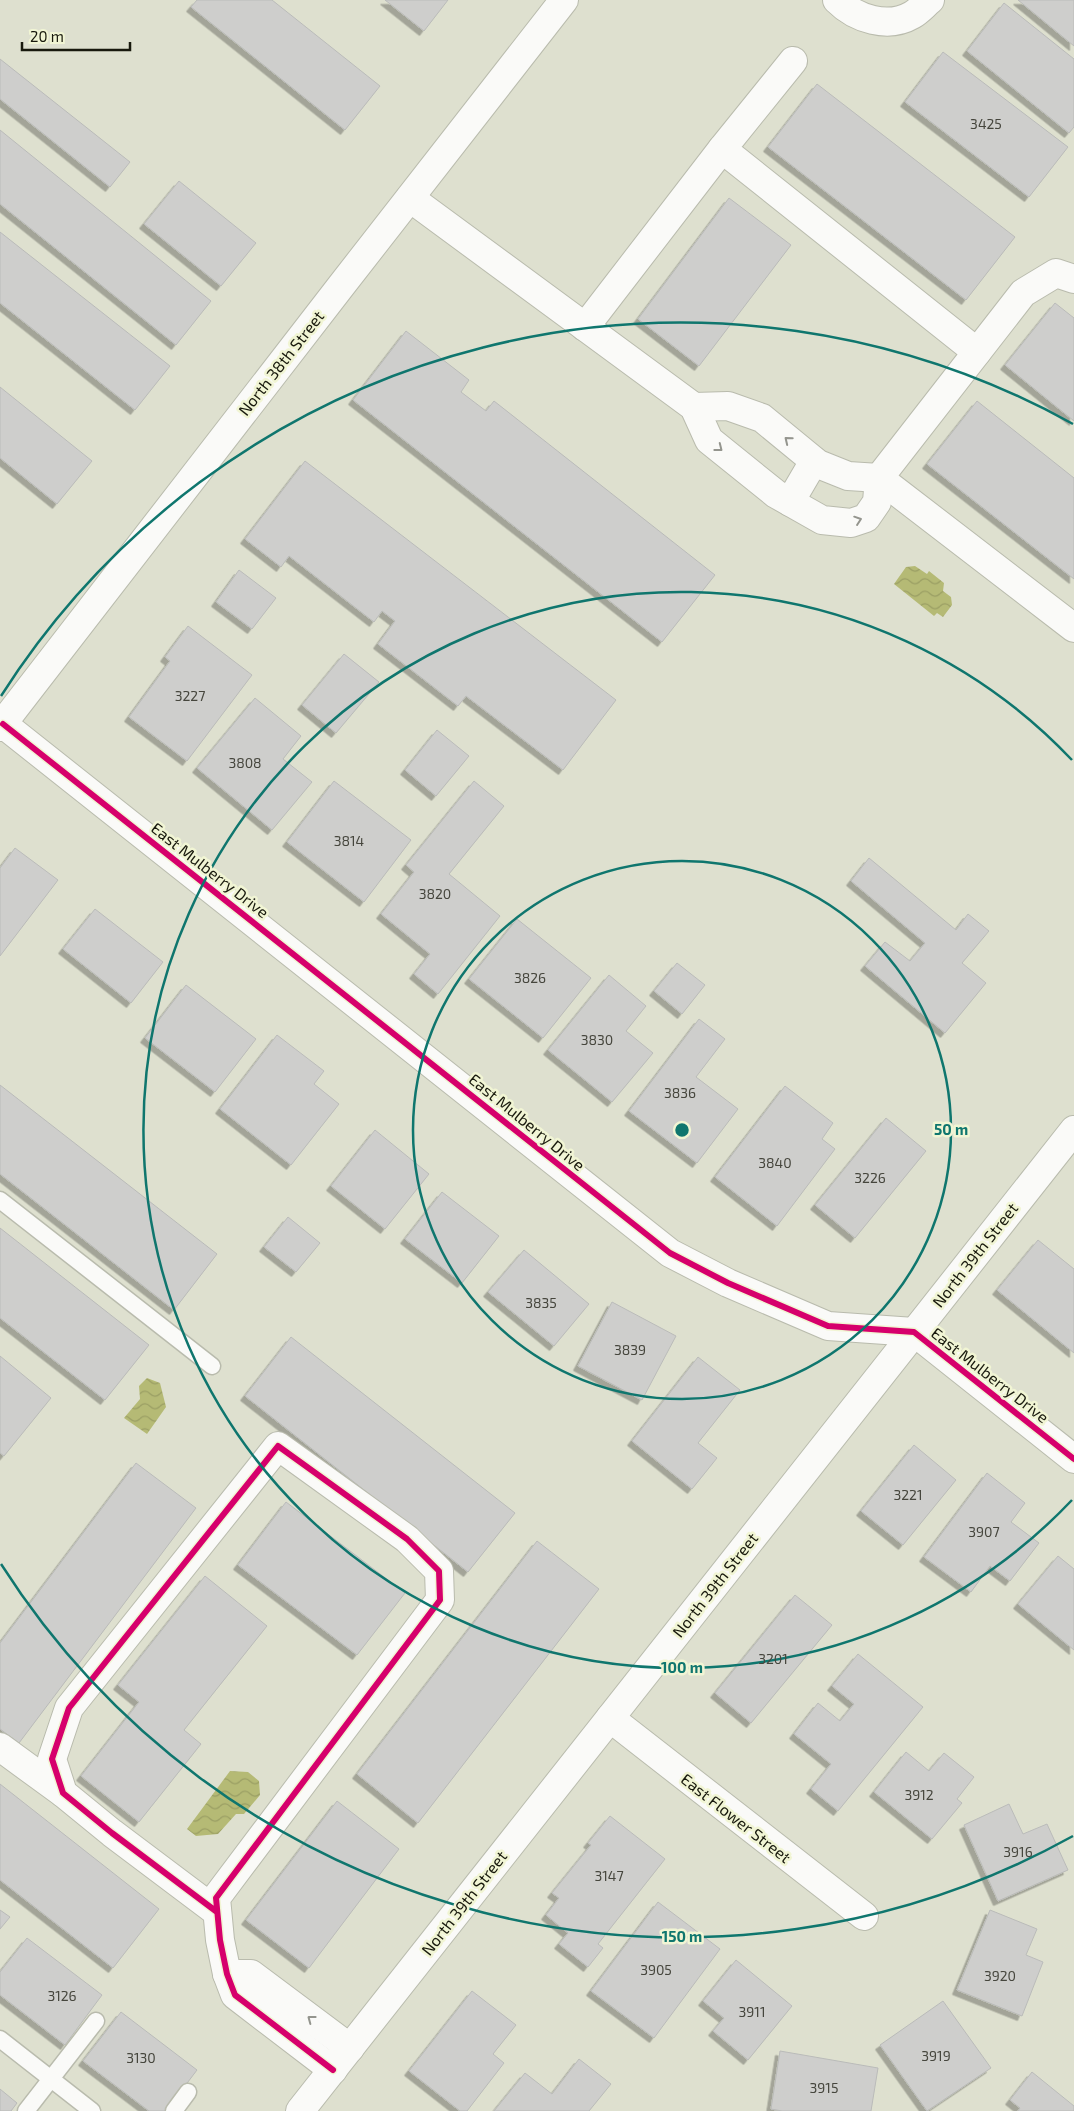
<svg xmlns="http://www.w3.org/2000/svg" width="1074" height="2111" viewBox="0 0 1074 2111" font-family="'Exo 2',sans-serif">
<defs>
<pattern id="water-waves" width="16" height="10" patternUnits="userSpaceOnUse" patternTransform="scale(1.25)"><rect width="16" height="10" fill="#b5ba75"/><path d="M0 5q4-4 8 0t8 0" fill="none" stroke="#9b9f64"/></pattern>
<filter id="shadow"><feDropShadow dx="-4.5" dy="4.5" stdDeviation="0" flood-color="#0004"/></filter>
</defs>
<rect width="100%" height="100%" fill="#dee0cf"/>
<g fill="url(#water-waves)">
<polygon points="915,566 927,574 929,571 944,583 943,591 951,597 952,605 943,617 937,613 934,616 894,584 906,567"/>
<polygon points="147,1378 160,1383 166,1407 147,1434 124,1418 140,1399 139,1386"/>
<polygon points="230,1771 248,1772 259,1781 260,1795 244,1814 236,1814 218,1834 196,1836 187,1829"/>
</g>
<g fill="#cececc" stroke="#babbb9" filter="url(#shadow)">
<polygon points="197,0 272,0 380,86 345,130 191,7"/>
<polygon points="385,0 448,0 424,31"/>
<polygon points="1018,0 1074,0 1074,46"/>
<polygon points="1004,3 1074,59 1074,127 1069,133 967,51"/>
<polygon points="943,52 1068,147 1029,197 905,102"/>
<polygon points="0,59 130,162 110,187 0,99"/>
<polygon points="817,84 1015,237 966,300 768,147"/>
<polygon points="0,130 211,301 176,345 0,204"/>
<polygon points="179,181 256,243 221,286 144,224"/>
<polygon points="729,198 791,245 699,366 638,319"/>
<polygon points="0,232 170,366 135,410 0,303"/>
<polygon points="1055,303 1074,318 1074,421 1005,365"/>
<polygon points="406,331 469,380 461,392 486,411 494,401 715,575 662,642 353,400"/>
<polygon points="0,387 92,461 57,504 0,458"/>
<polygon points="977,401 1074,478 1074,579 927,464"/>
<polygon points="305,461 616,700 563,770 466,696 458,706 378,644 395,621 382,611 374,622 289,556 281,567 245,539"/>
<polygon points="239,570 276,598 252,629 216,602"/>
<polygon points="188,626 252,675 187,761 129,717 170,661 165,657"/>
<polygon points="344,654 379,682 336,733 302,705"/>
<polygon points="255,698 301,736 283,759 312,782 272,830 197,768"/>
<polygon points="437,730 469,756 436,796 405,770"/>
<polygon points="334,781 411,840 364,902 287,842"/>
<polygon points="474,781 504,806 449,874 500,916 438,994 414,974 430,954 381,914 414,872 406,865"/>
<polygon points="15,848 58,880 0,956 0,868"/>
<polygon points="869,858 956,930 968,914 989,931 962,963 986,983 945,1033 865,966 885,942 910,961 925,943 851,881"/>
<polygon points="95,909 163,962 131,1003 63,949"/>
<polygon points="517,919 591,978 543,1038 469,979"/>
<polygon points="677,963 705,985 682,1014 654,991"/>
<polygon points="609,975 646,1006 626,1031 653,1053 612,1102 548,1050"/>
<polygon points="186,985 256,1039 215,1092 145,1038"/>
<polygon points="699,1019 725,1039 696,1077 738,1109 697,1163 629,1111"/>
<polygon points="277,1035 324,1071 314,1084 339,1104 291,1165 220,1109"/>
<polygon points="0,1085 217,1254 174,1310 0,1174"/>
<polygon points="785,1086 833,1123 822,1139 835,1149 777,1226 715,1177"/>
<polygon points="886,1118 926,1151 855,1238 815,1205"/>
<polygon points="375,1130 429,1174 385,1229 331,1186"/>
<polygon points="442,1192 499,1236 462,1283 405,1239"/>
<polygon points="288,1217 320,1243 296,1272 264,1247"/>
<polygon points="0,1228 149,1345 105,1400 0,1318"/>
<polygon points="1038,1240 1074,1269 1074,1353 997,1290"/>
<polygon points="524,1250 589,1304 554,1346 488,1292"/>
<polygon points="612,1302 676,1336 642,1400 578,1366"/>
<polygon points="291,1337 515,1513 468,1572 245,1396"/>
<polygon points="0,1356 51,1398 4,1456 0,1453"/>
<polygon points="698,1357 740,1390 698,1443 717,1458 692,1489 632,1441"/>
<polygon points="914,1445 956,1480 903,1545 861,1511"/>
<polygon points="136,1463 196,1508 19,1743 0,1729 0,1643"/>
<polygon points="987,1473 1025,1503 1011,1522 1039,1543 1010,1581 990,1566 971,1592 924,1557"/>
<polygon points="286,1502 405,1593 357,1655 238,1565"/>
<polygon points="537,1541 599,1589 418,1823 357,1774"/>
<polygon points="1058,1556 1074,1569 1074,1650 1018,1604"/>
<polygon points="205,1576 267,1626 184,1730 201,1744 139,1822 81,1776 139,1702 118,1685"/>
<polygon points="795,1595 832,1625 751,1723 715,1693"/>
<polygon points="858,1654 923,1707 838,1811 811,1789 831,1764 794,1734 818,1703 840,1721 854,1704 832,1686"/>
<polygon points="906,1752 929,1771 944,1753 974,1777 957,1799 962,1803 932,1839 874,1792"/>
<polygon points="0,1784 159,1909 113,1968 0,1880"/>
<polygon points="337,1801 399,1849 309,1968 246,1920"/>
<polygon points="1009,1804 1023,1834 1047,1824 1068,1870 998,1901 964,1825"/>
<polygon points="610,1816 665,1859 598,1944 603,1948 588,1967 559,1944 568,1933 546,1915 559,1898 552,1893 591,1845 588,1843"/>
<polygon points="658,1902 720,1949 654,2038 591,1991"/>
<polygon points="0,1910 10,1917 0,1929"/>
<polygon points="990,1910 1037,1929 1026,1955 1043,1962 1022,2016 957,1990"/>
<polygon points="27,1938 102,1995 65,2045 0,1995 0,1972"/>
<polygon points="736,1960 792,2006 748,2060 713,2031 724,2018 703,2001"/>
<polygon points="472,1991 516,2025 493,2054 504,2063 467,2111 460,2111 409,2071"/>
<polygon points="943,2001 991,2068 927,2111 880,2045"/>
<polygon points="121,2012 197,2070 166,2111 149,2111 83,2061"/>
<polygon points="780,2051 878,2068 871,2111 782,2111 771,2109"/>
<polygon points="579,2059 611,2084 589,2111 494,2111 525,2073 552,2094"/>
<polygon points="1032,2072 1074,2106 1074,2111 1018,2111 1020,2108 1010,2100"/>
<polygon points="0,2089 17,2103 11,2111 0,2111"/>
</g>
<g fill="none" stroke-linecap="round" stroke-linejoin="round">
<defs>
<g id="service">
<polyline points="0,1200 212,1366"/>
<polyline points="0,2039 92,2111"/>
<polyline points="26,2111 96,2021"/>
<polyline points="174,2111 188,2092"/>
</g>
<g id="minor">
<path d="M837,0C856,19 888,29 912,15C919,11 924,5 930,0"/>
<polyline points="793,61 722,149 977,352"/>
<polyline points="410,198 694,407 709,440 776,494 822,520 851,523 866,518 877,502 879,478 1023,293 1056,273 1074,279"/>
<polyline points="585,327 722,149"/>
<polyline points="694,407 728,406 762,418 818,464 848,476 879,478 1074,628"/>
<polyline points="790,502 814,461"/>
<polyline points="3,724 670,1253 728,1283 828,1326 914,1332 1074,1459"/>
<polyline points="0,727 341,286 564,0"/>
<polyline points="610,1718 864,1916"/>
<polyline points="0,1747 63,1793"/>
<polyline points="217,1912 112,1833 63,1793 52,1759 69,1708 278,1446 407,1539 439,1571 440,1600 216,1898 220,1940 227,1974 235,1995 333,2070"/>
<polyline points="227,1974 251,1974 350,2048"/>
<polyline points="300,2111 1074,1130"/>
</g>
</defs>
<use href="#service" stroke="#b9bbad" stroke-width="19"/>
<use href="#minor" stroke="#b9bbad" stroke-width="30"/>
<use href="#service" stroke="#fafaf8" stroke-width="16"/>
<use href="#minor" stroke="#fafaf8" stroke-width="28"/>
<defs>
<g id="cycleway">
<polyline points="3,724 670,1253 728,1283 828,1326 914,1332 1074,1459"/>
<polyline points="217,1912 112,1833 63,1793 52,1759 69,1708 278,1446 407,1539 439,1571 440,1600 216,1898 220,1940 227,1974 235,1995 333,2070"/>
</g>
</defs>
<use href="#cycleway" stroke="#f1f5d4" stroke-width="9"/>
<use href="#cycleway" stroke="#d6006c" stroke-width="6"/>
</g>
<defs><path id="oneway-chevron" d="M-2-3.5L2.5 0L-2 3.5" fill="none" stroke-width="1.6" stroke-linecap="round" stroke-linejoin="round" transform="scale(1.25)"/></defs>
<g stroke="#94958e">
<use href="#oneway-chevron" transform="translate(788 440) rotate(-141)"/>
<use href="#oneway-chevron" transform="translate(719 448) rotate(38)"/>
<use href="#oneway-chevron" transform="translate(858 520) rotate(-19)"/>
<use href="#oneway-chevron" transform="translate(311 2019) rotate(-143)"/>
</g>
<g fill="none" stroke="#0f766e" stroke-width="2.5">
<circle cx="682" cy="1130" r="269"/>
<path d="M1072 1500A538 538 0 1 1 1072 760"/>
<path d="M1073 1836A807 807 0 0 1 1 1564M1 696A807 807 0 0 1 1073 424"/>
</g>
<g text-anchor="middle" stroke-width="5" stroke-linejoin="round" paint-order="stroke">
<g font-size="14" fill="#46463d">
<text x="986" y="129">3425</text>
<text x="190" y="701">3227</text>
<text x="245" y="768">3808</text>
<text x="349" y="846">3814</text>
<text x="435" y="899">3820</text>
<text x="530" y="983">3826</text>
<text x="597" y="1045">3830</text>
<text x="680" y="1098">3836</text>
<text x="775" y="1168">3840</text>
<text x="870" y="1183">3226</text>
<text x="541" y="1308">3835</text>
<text x="630" y="1355">3839</text>
<text x="908" y="1500">3221</text>
<text x="984" y="1537">3907</text>
<text x="773" y="1664">3201</text>
<text x="919" y="1800">3912</text>
<text x="1018" y="1857">3916</text>
<text x="609" y="1881">3147</text>
<text x="656" y="1975">3905</text>
<text x="1000" y="1981">3920</text>
<text x="62" y="2001">3126</text>
<text x="752" y="2017">3911</text>
<text x="936" y="2061">3919</text>
<text x="141" y="2063">3130</text>
<text x="824" y="2093">3915</text>
</g>
<g font-size="16" fill="#18190d" stroke="#f1f5d4">
<text transform="translate(281 363) rotate(-52)" y="6">North 38th Street</text>
<text transform="translate(210 870) rotate(38)" y="6">East Mulberry Drive</text>
<text transform="translate(527 1122) rotate(39)" y="6">East Mulberry Drive</text>
<text transform="translate(975 1255) rotate(-52)" y="6">North 39th Street</text>
<text transform="translate(990 1375) rotate(38)" y="6">East Mulberry Drive</text>
<text transform="translate(715 1585) rotate(-52)" y="6">North 39th Street</text>
<text transform="translate(736 1818) rotate(38)" y="6">East Flower Street</text>
<text transform="translate(464 1903) rotate(-52)" y="6">North 39th Street</text>
</g>
</g>
<circle cx="682" cy="1130" r="8" fill="#0f766e" stroke="#f1f5d4" stroke-width="2.5"/>
<g font-size="15" text-anchor="middle" font-weight="bold" fill="#0f766e" stroke="#f1f5d4" stroke-width="5" stroke-linejoin="round" paint-order="stroke">
<text x="951" y="1135">50 m</text>
<text x="682" y="1673">100 m</text>
<text x="682" y="1942">150 m</text>
</g>
<path d="M22 42v8h108v-8" fill="none" stroke="#18190d" stroke-width="2.5"/>
<text x="30" y="42" font-size="15" fill="#18190d" stroke="#f1f5d4" stroke-width="4" paint-order="stroke">20 m</text>
</svg>
